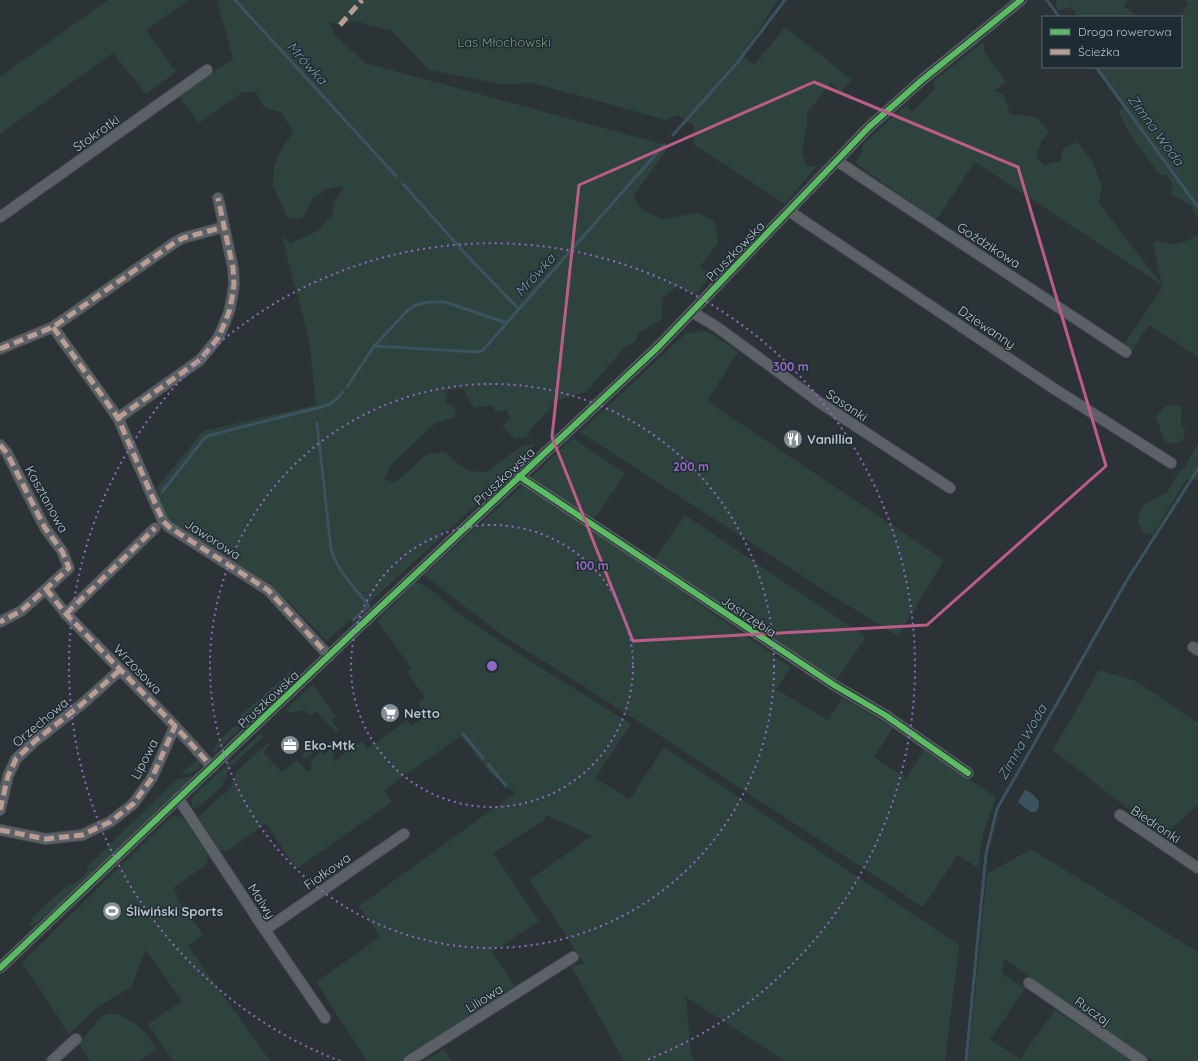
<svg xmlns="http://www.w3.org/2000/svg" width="1198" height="1061" viewBox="0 0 1198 1061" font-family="Quicksand,sans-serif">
<rect width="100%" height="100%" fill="#2b3337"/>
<g fill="#2e423e">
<polygon points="108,0 189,0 146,30 176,72 146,94 113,53 0,134 0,77"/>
<polygon points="217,0 778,0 742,55 754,65 785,27 852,80 840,92 831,82 807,113 807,126 802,152 806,165 816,167 785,204 693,144 694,125 677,115 666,120 533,83 500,84 429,70 392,31 354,21 340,25 329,22 335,35 365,63 669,146 633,197 642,210 662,219 697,213 714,221 719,242 700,266 710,277 696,294 677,287 662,298 662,319 639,333 636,341 623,349 586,392 558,400 532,428 526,438 515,439 502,425 510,419 507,409 496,412 492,405 474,408 463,389 448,390 445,401 456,410 455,417 434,424 390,466 384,479 395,483 427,454 445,452 458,464 469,471 486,472 522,446 535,444 516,469 327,641 269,583 178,526 166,515 156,489 203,431 316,405 309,339 282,237 291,243 317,231 333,214 334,203 344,186 328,188 312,199 302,219 288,218 273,187 274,167 281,150 293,132 281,112 265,108 255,92 243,92 199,123 178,95 233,59"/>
<polygon points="1056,0 1128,0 1124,6 1137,17 1078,17 1071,7 1057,11"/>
<polygon points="1185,0 1198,0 1198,218 1191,205 1171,194 1173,187 1168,176 1159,174 1131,136 1119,113 1123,105 1116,98 1095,67 1181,67 1181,17 1180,17 1189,3"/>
<path d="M984,42V52L1006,81L994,91L1003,94L1010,114L1037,117L1050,133L1042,140L1036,157L1044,165L1061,161L1063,149L1077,142L1091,159L1102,186L1099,203L1162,285L1153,243L1157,240C1177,247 1181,244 1198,235V357L1149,325L1132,350L1124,345L1163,286L975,162L936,220L855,163L862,152L863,144L906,105L912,113L935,88L933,81Z"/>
<polygon points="700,331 708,332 713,335 738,352 707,401 944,560 898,636 836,598 580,432 685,334"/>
<path d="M1178,405L1181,407C1182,412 1181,416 1181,421C1181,425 1185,429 1185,433C1185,442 1174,445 1167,443L1164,440L1156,416L1166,406Z"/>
<polygon points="573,438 625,474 594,519 531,477"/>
<polygon points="1198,443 1198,480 1187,479 1153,534 1143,533 1138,521 1141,509 1148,502 1167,493 1178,473 1185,467"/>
<polygon points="524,484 791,667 776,689 828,720 842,698 893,728 874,757 906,778 924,750 996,797 983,834 978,868 958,855 923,907 835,850 616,707 502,635 424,575"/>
<polygon points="685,515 866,637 837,679 800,658 654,560"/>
<polygon points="417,581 438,595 458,613 533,663 631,724 595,778 630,799 664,747 959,945 945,1061 785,1061 686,997 691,1055 695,1061 624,1061 571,966 584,964 556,920 529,880 592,836 547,815 544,820 493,853 539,921 492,952 515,986 402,1061 367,1061 316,982 380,937 359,906 515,793 490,773 461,736 384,790 392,802 296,869 266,823 227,851 220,850 199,818 199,816 227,791 231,786 237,771 268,743 270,745 263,752 282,772 297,760 308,772 312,767 310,764 311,761 321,751 324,755 330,749 334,755 333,762 362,741 367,749 407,720 411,726 426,716 418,704 425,698 407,672 411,668 377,621"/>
<polygon points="1099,670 1136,681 1198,723 1198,805 1163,836 1053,750"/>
<polygon points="291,671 294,675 246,723 240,716"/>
<polygon points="313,684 336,717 331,720 339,731 337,733 316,711 311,715 303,710 290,713 286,709"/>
<path d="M236,725L240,729L213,754C214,742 227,733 236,725Z"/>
<polygon points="260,734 263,737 230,767 222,786 199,807 193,809 192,806 192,797"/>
<polygon points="314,743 318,748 307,758 304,758 301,755"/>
<path d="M198,759H199L201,766C194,773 190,773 181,775L182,773Z"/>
<polygon points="196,775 163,805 78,888 32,927 29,923 33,921 31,918 70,883 73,885 89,870 87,867 176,780"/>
<polygon points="172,816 183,817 208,855 206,865 174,887 179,901 203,935 188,946 270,1061 173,1061 148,1024 182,1001 146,950 131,987 96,1008 69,1034 22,962"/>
<polygon points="1031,849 1198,952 1198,1061 1153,1061 1004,959 1002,973 1025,989 990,1039 1020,1059 1055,1010 1135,1061 968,1061 987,874"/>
<polygon points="108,1014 119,1014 137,1025 147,1035 156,1049 139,1061 90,1061 78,1044 102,1016"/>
<polygon points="444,1049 451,1061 425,1061"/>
</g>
<polygon fill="#3b535f" points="1025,790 1030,792 1039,801 1039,807 1036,812 1031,812 1019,803 1018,802 1024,791"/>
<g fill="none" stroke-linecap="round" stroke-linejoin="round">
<g stroke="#3b535f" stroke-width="3">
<polyline points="235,0 396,176"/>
<polyline points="1047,0 1059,17"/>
<polyline points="1096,67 1198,207"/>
<polyline points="673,135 737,63 785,0"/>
<polyline points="403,184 472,261 519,309 664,145"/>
<polyline points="374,346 408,310 416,305 428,302 445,302 507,323"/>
<polyline points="347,387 374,346 478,352 483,350 519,309"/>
<path d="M317,423L331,549C337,571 355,588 369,606L353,620"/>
<path d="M162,492L203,440L207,436L325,406C333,403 337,399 343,392"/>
<polyline points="463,734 483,758"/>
<polyline points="488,764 506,786"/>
<polyline points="966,1061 986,854 997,809 1127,580 1198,469"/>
</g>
<defs>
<g id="minor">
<polyline points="837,161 1126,352"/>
<polyline points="789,211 1056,390 1171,463"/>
<polyline points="0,217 207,70"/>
<polyline points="692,312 717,327 819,402 950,488"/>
<polyline points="53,327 118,418 163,521 169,527 268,590 329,656"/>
<polyline points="0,349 53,327 174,243 183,238 224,227"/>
<polyline points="118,418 200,360 218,338 223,327 229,312 232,298 234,284 233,268 218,198"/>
<polyline points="0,445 7,453 45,528 62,551 69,568 46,589 21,611 0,622"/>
<polyline points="519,476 834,685 885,715 968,773"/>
<polyline points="46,589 66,614 175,726 212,767"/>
<polyline points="66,614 155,528"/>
<polyline points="1193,647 1198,650"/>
<polyline points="178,798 265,930 325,1018"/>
<polyline points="0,810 8,776 16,759 35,741 82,704 120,670"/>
<polyline points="1120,815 1198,868"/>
<polyline points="0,830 46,839 82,835 110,822 133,804 152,778 175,726"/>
<polyline points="265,930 404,834"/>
<polyline points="0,968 359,627 658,347 869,127 922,80 1021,0"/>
<polyline points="1029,983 1142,1061"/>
<polyline points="52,1061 76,1039"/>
<polyline points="409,1061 573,957"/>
</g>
</defs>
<use href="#minor" stroke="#494f52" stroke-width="12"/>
<use href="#minor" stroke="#5b6166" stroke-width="10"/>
<g stroke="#b99d93" stroke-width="5" stroke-dasharray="10 5" stroke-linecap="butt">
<polyline points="340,25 362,0"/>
<polyline points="53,327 118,418 163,521 169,527 268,590 329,656"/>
<polyline points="0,349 53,327 174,243 183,238 224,227"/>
<polyline points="118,418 200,360 218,338 223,327 229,312 232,298 234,284 233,268 218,198"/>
<polyline points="0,445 7,453 45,528 62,551 69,568 46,589 21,611 0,622"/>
<polyline points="46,589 66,614 175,726 212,767"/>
<polyline points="66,614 155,528"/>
<polyline points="0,810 8,776 16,759 35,741 82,704 120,670"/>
<polyline points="0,830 46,839 82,835 110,822 133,804 152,778 175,726"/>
</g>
<defs>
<g id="cycleway">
<polyline points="519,476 834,685 885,715 968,773"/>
<polyline points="0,968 359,627 658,347 869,127 922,80 1021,0"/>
</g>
</defs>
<use href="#cycleway" stroke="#1f2b32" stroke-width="8"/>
<use href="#cycleway" stroke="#5cba63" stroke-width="6"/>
</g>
<path fill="none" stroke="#bd5c87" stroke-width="3" stroke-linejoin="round" d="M814,82L1018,167L1106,466L927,625L633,641L552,437L579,185Z"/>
<g fill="none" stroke="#9368c3" stroke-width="2" stroke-dasharray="2 4">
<circle cx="492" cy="666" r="141"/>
<circle cx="492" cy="666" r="282"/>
<path d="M340 1061A423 423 0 1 1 644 1061"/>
</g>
<defs>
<symbol id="restaurant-disc" viewBox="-11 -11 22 22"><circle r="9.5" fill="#858f95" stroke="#1f2b32"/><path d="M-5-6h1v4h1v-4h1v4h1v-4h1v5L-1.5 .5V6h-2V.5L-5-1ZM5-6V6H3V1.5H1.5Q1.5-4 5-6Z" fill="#fff"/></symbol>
<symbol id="supermarket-disc" viewBox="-11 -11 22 22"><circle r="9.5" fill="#858f95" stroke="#1f2b32"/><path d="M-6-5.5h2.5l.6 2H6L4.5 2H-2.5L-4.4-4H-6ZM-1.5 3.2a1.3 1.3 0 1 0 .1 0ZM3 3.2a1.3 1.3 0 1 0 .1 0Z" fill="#fff"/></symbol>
<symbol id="office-disc" viewBox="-11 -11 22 22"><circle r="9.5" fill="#858f95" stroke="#1f2b32"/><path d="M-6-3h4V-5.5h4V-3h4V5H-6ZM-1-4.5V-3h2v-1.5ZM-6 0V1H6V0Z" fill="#fff"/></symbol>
<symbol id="stadium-disc" viewBox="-11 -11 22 22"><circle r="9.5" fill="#858f95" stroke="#1f2b32"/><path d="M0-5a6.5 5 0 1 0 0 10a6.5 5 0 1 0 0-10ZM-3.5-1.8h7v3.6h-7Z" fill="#fff"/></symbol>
</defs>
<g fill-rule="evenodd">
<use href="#restaurant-disc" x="782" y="428" width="22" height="22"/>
<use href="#supermarket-disc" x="379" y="702" width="22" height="22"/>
<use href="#office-disc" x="279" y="734" width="22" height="22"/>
<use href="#stadium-disc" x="101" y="900" width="22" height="22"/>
</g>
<g text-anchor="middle" stroke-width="3" stroke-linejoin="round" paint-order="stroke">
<g font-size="13" fill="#779b76" stroke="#1f2b32">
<text x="504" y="47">Las Młochowski</text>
</g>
<g font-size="13" fill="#b6c1c8" stroke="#1f2b32">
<text transform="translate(96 133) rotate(-35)" y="5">Stokrotki</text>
<text transform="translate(989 245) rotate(33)" y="5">Goździkowa</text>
<text transform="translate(735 251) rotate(-46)" y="5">Pruszkowska</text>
<text transform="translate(987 327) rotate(34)" y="5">Dziewanny</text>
<text transform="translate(847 405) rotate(34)" y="5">Sasanki</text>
<text transform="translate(504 476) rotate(-43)" y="5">Pruszkowska</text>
<text transform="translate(47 499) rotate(61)" y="5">Kasztanowa</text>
<text transform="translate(213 539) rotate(33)" y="5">Jaworowa</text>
<text transform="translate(749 616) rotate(34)" y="5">Jastrzębia</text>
<text transform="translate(138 669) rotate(46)" y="5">Wrzosowa</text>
<text transform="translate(268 699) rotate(-43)" y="5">Pruszkowska</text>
<text transform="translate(40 722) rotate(-40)" y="5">Orzechowa</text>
<text transform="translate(144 759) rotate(-63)" y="5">Lipowa</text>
<text transform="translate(1156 824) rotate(34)" y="5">Biedronki</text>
<text transform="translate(327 871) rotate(-35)" y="5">Fiołkowa</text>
<text transform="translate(262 901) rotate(57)" y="5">Malwy</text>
<text transform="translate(484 998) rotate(-32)" y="5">Liliowa</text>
<text transform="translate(1093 1011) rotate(35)" y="5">Ruczaj</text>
</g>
<g font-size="13" font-weight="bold" fill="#b6c1c8" stroke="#1f2b32" text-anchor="start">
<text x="807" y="444">Vanillia</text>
<text x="404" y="718">Netto</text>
<text x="304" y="750">Eko-Mtk</text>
<text x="126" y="916">Śliwiński Sports</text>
</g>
<g font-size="14" font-style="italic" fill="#7998a8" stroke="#1f2b32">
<text transform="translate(307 63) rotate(48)" y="5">Mrówka</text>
<text transform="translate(1156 130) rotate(54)" y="5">Zimna Woda</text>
<text transform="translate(535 275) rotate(-48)" y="5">Mrówka</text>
<text transform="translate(1022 742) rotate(-60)" y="5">Zimna Woda</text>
</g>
</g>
<circle cx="492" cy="666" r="6" fill="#9368c3" stroke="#1f2b32" stroke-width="2"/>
<g font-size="12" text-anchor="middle" font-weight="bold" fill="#9368c3" stroke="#1f2b32" stroke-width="3" stroke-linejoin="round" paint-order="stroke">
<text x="791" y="371">300 m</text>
<text x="691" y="471">200 m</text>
<text x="592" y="570">100 m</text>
</g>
<rect x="1042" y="16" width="140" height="52" fill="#1f2b32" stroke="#5b676e"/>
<rect x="1050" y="29" width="20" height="6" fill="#5cba63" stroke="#5b676e"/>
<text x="1078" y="36" font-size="12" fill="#b6c1c8">Droga rowerowa</text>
<rect x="1050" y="49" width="20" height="6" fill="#b99d93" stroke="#5b676e"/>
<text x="1078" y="56" font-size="12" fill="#b6c1c8">Ścieżka</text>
</svg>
